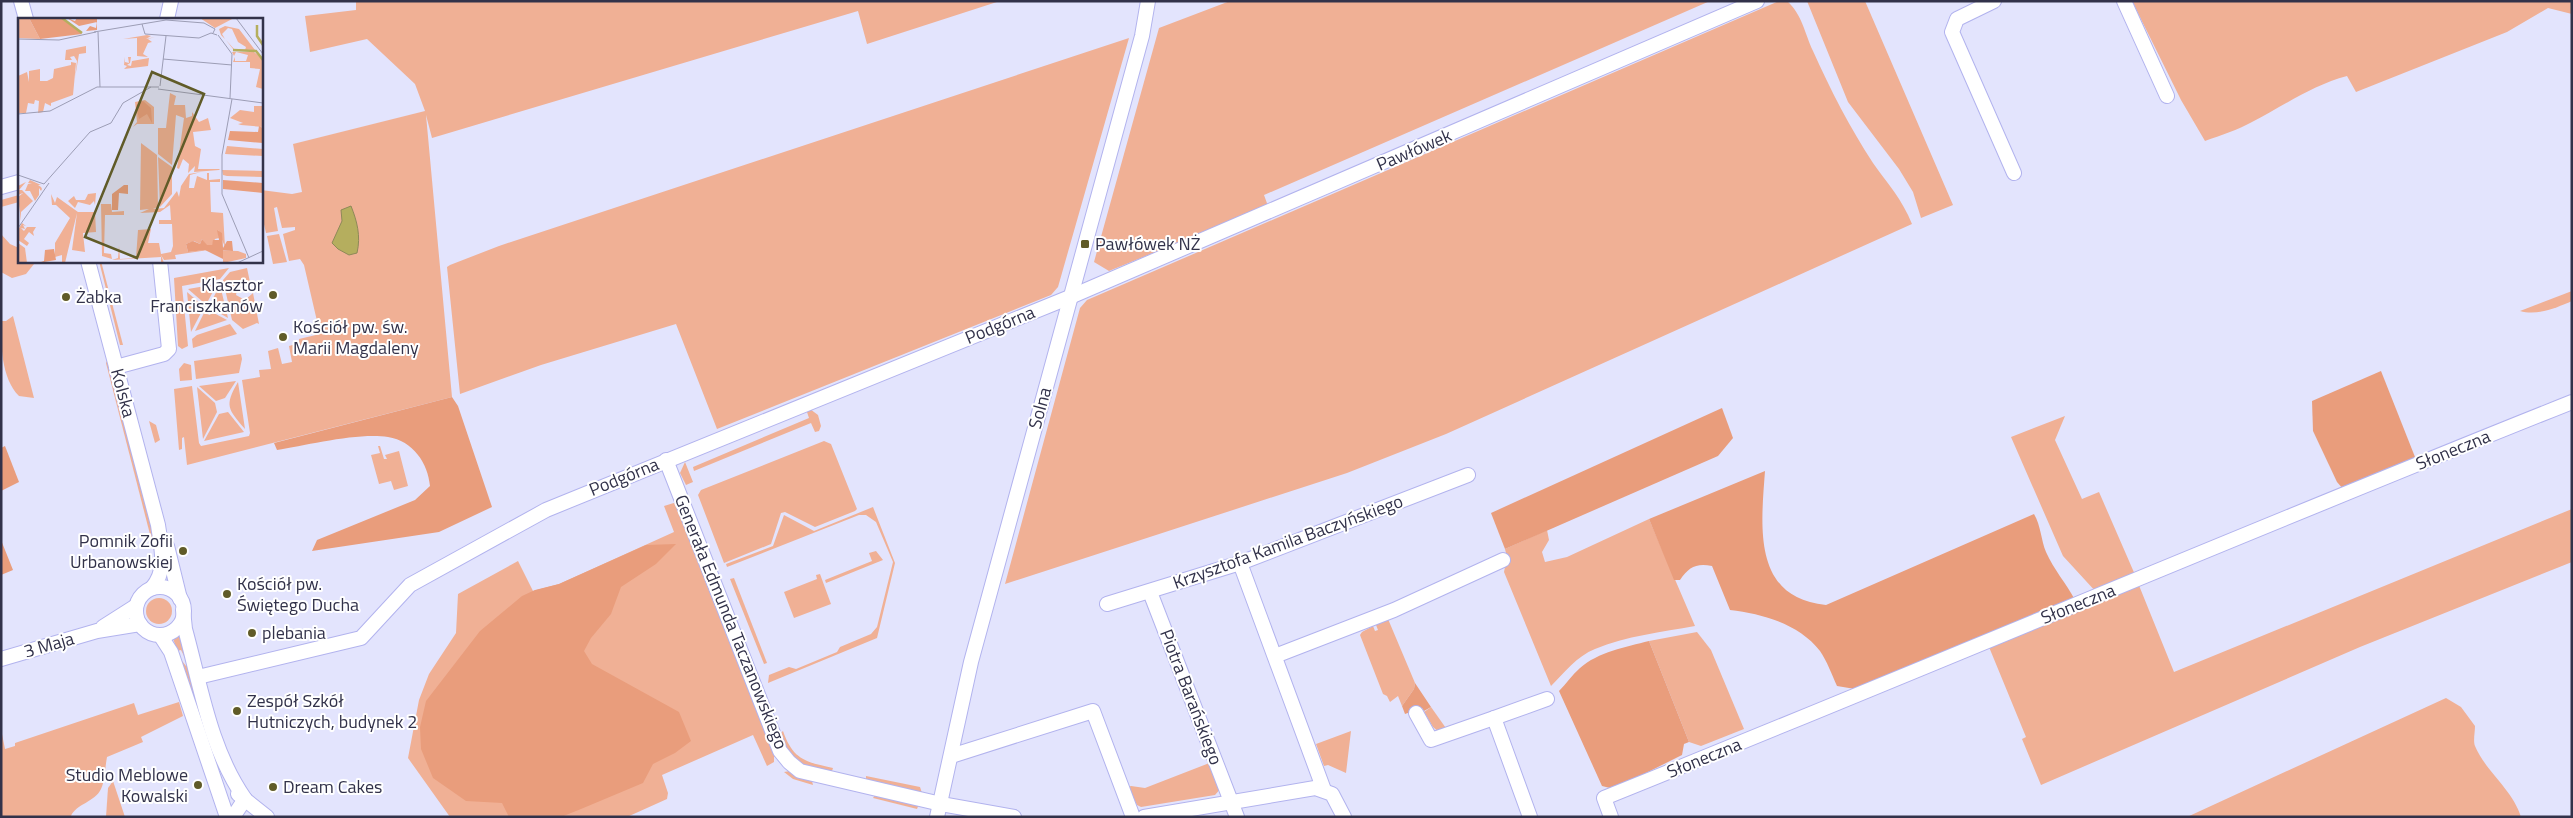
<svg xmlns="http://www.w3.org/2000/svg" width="2573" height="818" viewBox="0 0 2573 818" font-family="'Titillium Web',sans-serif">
<rect width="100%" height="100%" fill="#e3e4fd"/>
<g fill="#f0b095">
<polygon points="356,1 1000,1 867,44 858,11 432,138 426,115 452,397 187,465 184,437 182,438 182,449 179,450 174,389 192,386 199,443 201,446 249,436 250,433 242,380 260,377 259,370 271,369 268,351 278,348 282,364 292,362 289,346 299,343 299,339 320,334 304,265 300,259 289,261 283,234 295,230 295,227 282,228 277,207 274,208 278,231 266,233 261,211 261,190 292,194 302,192 293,144 425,111 415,84 367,39 310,52 305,16 356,10"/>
<polygon points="1230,1 1710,1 1264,195 1268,206 1109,271 1094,262 1159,28"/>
<path d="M1779,1H1787C1802,14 1805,34 1813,51C1830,89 1850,128 1873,163C1888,184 1902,199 1912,224L1446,434L1347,473L1005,584L1080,308L1087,300Z"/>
<polygon points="1807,1 1865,1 1953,205 1921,218 1913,192 1899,169 1848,102"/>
<path d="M2132,1H2572V14L2548,8L2507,32L2356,92L2347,76C2313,85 2283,106 2252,122C2238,130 2221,135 2205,141L2181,100Z"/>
<polygon points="1129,38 1058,287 1051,295 717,429 676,324 541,365 460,394 447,267 450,265 499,246"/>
<polygon points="19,195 19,202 1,207 1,200"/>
<polygon points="1,234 10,244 19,248 19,261 34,261 34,264 26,274 12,278 1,272"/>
<polygon points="279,234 287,262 273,264 267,236"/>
<polygon points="99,261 101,261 123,345 120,345"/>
<polygon points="229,268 220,279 182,286 188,346 182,349 178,346 174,278"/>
<polygon points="247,268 251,287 245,284 238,285 236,295 245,300 253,293 259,324 257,323 243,329 232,320 223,280 230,272"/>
<polygon points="217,284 208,301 203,302 188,289"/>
<polygon points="220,285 228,318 214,310 215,307 211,302"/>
<path d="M2572,291V301C2556,308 2537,316 2520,311Z"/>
<polygon points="187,292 201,304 202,311 191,332"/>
<polygon points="212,312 227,320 195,331 204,313 210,315"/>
<path d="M13,316L34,398L19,396C1,378 1,344 1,321H6Z"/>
<polygon points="230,324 237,334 193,348 192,339 197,335"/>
<polygon points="241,354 242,359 239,373 196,379 194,361"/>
<polygon points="108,358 158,553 156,554 154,550 106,363"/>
<polygon points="184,363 191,365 192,380 180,381 179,369"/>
<polygon points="236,381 225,398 216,401 199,386"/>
<path d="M238,382L245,429C228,409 224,406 238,382Z"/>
<polygon points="197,387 215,403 217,412 203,439"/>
<polygon points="806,409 810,409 818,415 821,426 819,431 815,432 811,423 694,471 693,467 809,418"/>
<polygon points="228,412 244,432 204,441 219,414"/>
<polygon points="2065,416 2055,440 2082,499 2099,492 2136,577 2097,593 2063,556 2011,437"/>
<polygon points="149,421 156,425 160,440 155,443"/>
<polygon points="824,441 831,444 857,509 855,511 815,527 785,512 781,513 771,544 724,563 698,495 701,490"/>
<polygon points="378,446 380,446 384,459 387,459 385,455 399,451 408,486 394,490 391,481 379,484 371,455 380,453"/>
<polygon points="685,462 693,482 686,485 680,473"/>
<polygon points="677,502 777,755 774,757 774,762 767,766 753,735 662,775 668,793 667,799 627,817 450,817 408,758 419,700 429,674 456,633 458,594 518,561 533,591 559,584 674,532 664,506"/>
<polygon points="873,507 895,563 877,638 768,683 769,675 789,667 796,669 837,652 840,647 871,634 877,627 893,562 876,522 866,515 859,515 727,567 726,564 773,546 784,515 814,531"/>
<polygon points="2572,509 2572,562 2360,647 2041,785 2022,739 2026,737 1989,647 2138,583 2174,672"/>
<path d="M1649,519L1695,626C1662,632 1626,636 1595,649C1577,656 1564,673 1551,686L1504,572L1507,557L1505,549L1547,530L1549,540L1542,552L1545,562L1567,557Z"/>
<polygon points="876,551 883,560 826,583 825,580 872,561 869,553"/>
<polygon points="820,574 831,604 794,618 784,592 817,579 816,575"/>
<polygon points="734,578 767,663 764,664 730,579"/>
<circle cx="159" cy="611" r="13"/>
<polygon points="1388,619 1415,683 1414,689 1402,706 1398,696 1390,702 1387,696 1383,694 1360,635 1362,632 1373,626 1375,631 1378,630 1376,625"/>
<polygon points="182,631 188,657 185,658 181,650 177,651 173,638"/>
<polygon points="1697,632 1711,650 1744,729 1701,746 1689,742 1649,641"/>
<polygon points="179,657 186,666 191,665 223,775 215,760"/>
<path d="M2446,698L2461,707L2475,726C2475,732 2473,741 2475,746C2486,772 2513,790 2521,817H2187Z"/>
<path d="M179,702L183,716L141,737L143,742L107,757C105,767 105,781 101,789C95,802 76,804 71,816L1,817V729L5,749L15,746V743L134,703L138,715Z"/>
<polygon points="1431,707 1448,731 1439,732 1433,727 1424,712"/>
<path d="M783,731C793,760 806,762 833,768L832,771C806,775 790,756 778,735Z"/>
<polygon points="1351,731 1346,773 1328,765 1324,766 1316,744"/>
<polygon points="1212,762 1222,787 1215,795 1141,807 1137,805 1134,799 1131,800 1128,787 1131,786 1145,788"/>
<polygon points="790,771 812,781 813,785 793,779 784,772"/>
<polygon points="866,776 920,787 922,793 866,780"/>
<polygon points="113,781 125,817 106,817 108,788"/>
<polygon points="875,795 919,804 917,809 873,798"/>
</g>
<g fill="#e99d7c">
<polygon points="2381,371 2417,462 2344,490 2337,482 2313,431 2312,401"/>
<path d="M452,397L458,406L492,507L439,532L312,551L317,540L415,500L430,486C428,463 413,441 388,437C360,432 306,445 277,450L274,443Z"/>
<polygon points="1722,408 1733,438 1718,456 1505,549 1491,513"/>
<polygon points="5,446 19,482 1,491 1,448"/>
<path d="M1765,471C1761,526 1752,598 1826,605L2034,514C2041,526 2041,540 2046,552C2054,570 2066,583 2075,600L1861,690L1837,686C1832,675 1827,661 1820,651C1799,624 1763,614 1730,610L1712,566C1696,563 1689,567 1680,580H1674L1649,519Z"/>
<polygon points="1,540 13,570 1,575"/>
<polygon points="676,544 656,564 621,587 611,614 591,638 584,651 592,664 679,712 691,741 675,753 653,764 643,783 581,809 561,817 509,817 502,803 466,801 433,778 421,749 420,727 426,701 480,631 522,596 535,590 559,584 646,545"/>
<path d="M1649,641L1689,742L1684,744L1682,755L1614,789L1602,786L1559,691C1566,684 1572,675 1580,668C1598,652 1626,647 1649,641Z"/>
<polygon points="1415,683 1431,707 1424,711 1422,708 1405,714 1402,706 1414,689"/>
</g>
<path fill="#b5ae5e" stroke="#8e8958" d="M351,206C357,221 361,236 357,253L349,255L338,249L332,243L342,221L341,210Z"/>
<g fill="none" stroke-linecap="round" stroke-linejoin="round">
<defs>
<g id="minor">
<polyline points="21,1 26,19"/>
<polyline points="1994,1 1957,19 1952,32 2014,173"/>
<polyline points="2124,1 2167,96"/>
<polyline points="167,19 171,1"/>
<polyline points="1,187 19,182"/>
<path d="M88,261L158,525C161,547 168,569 152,588"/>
<polyline points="116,367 164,354 169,349 160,261"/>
<polyline points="666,460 780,751 789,762 800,771 941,804 1014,817"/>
<polyline points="167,546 180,599"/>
<polyline points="1240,563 1324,790"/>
<circle cx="160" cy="611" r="24"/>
<polyline points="1150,592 1237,817"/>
<polyline points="1107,604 1240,563 1468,475"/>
<path d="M183,610L185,629C201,687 210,749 245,799"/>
<polyline points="103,627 136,606"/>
<polyline points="160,635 171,652 227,817"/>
<polyline points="1275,656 1394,610 1503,560"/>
<polyline points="1,659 97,631 140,624"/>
<polyline points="198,677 361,638 410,585 546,510 1070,297 1757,1"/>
<polyline points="1416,713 1431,740 1494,718"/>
<polyline points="951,756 1093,711 1133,817"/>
<polyline points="238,794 267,817"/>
<polyline points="233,817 245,799"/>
<polyline points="937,817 971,662 1142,36 1148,1"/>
<polyline points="1144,817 1315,788 1332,794 1344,817"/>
<polyline points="1530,817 1494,718 1547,699"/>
<path d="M1611,817L1604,798C1927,668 2248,531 2572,402"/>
</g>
</defs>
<use href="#minor" stroke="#b2b3ee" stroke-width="16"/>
<use href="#minor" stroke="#fff" stroke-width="14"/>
</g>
<g fill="#605b28" stroke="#fff" stroke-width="2">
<rect x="1080" y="239" width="10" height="10" rx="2.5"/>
<circle cx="273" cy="295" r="5"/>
<circle cx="66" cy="297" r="5"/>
<circle cx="283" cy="337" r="5"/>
<circle cx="183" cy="551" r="5"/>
<circle cx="227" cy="594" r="5"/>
<circle cx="252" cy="633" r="5"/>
<circle cx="237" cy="711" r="5"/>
<circle cx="198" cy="785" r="5"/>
<circle cx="273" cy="787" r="5"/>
</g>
<g text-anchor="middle" stroke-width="4" stroke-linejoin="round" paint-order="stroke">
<g font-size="18" fill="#32324a" stroke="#fff">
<text transform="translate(1414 150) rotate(-23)" y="6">Pawłówek</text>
<text transform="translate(1000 325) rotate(-22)" y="6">Podgórna</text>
<text transform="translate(123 393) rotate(75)" y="6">Kolska</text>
<text transform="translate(1040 408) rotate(-75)" y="6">Solna</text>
<text transform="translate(2453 450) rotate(-22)" y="6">Słoneczna</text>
<text transform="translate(624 477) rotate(-22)" y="6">Podgórna</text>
<text transform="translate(1288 542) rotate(-20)" y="6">Krzysztofa Kamila Baczyńskiego</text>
<text transform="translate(2078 604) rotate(-22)" y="6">Słoneczna</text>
<text transform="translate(731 622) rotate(68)" y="6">Generała Edmunda Taczanowskiego</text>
<text transform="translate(49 645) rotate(-16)" y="6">3 Maja</text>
<text transform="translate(1191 697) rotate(69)" y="6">Piotra Barańskiego</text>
<text transform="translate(1704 758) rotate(-22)" y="6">Słoneczna</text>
</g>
<g font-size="18" fill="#32324a" stroke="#fff" text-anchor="start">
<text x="1095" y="250">Pawłówek NŻ</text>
<text x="263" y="291" text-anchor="end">Klasztor<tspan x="263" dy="21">Franciszkanów</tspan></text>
<text x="76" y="303">Żabka</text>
<text x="293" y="333">Kościół pw. św.<tspan x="293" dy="21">Marii Magdaleny</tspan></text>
<text x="173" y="547" text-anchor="end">Pomnik Zofii<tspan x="173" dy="21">Urbanowskiej</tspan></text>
<text x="237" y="590">Kościół pw.<tspan x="237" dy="21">Świętego Ducha</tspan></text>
<text x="262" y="639">plebania</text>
<text x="247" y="707">Zespół Szkół<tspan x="247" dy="21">Hutniczych, budynek 2</tspan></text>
<text x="188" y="781" text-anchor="end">Studio Meblowe<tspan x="188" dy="21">Kowalski</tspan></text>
<text x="283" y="793">Dream Cakes</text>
</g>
</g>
<g transform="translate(18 18)">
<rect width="245" height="245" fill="#e3e4fd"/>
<path d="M0,0H11L22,21L0,20ZM182,0H216L197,10ZM207,8L221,11L237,32L215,31L208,22L216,31L227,32L228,29L220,24L214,11L210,10L204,16L207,21L203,17L201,11ZM129,17L133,18L128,21L137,19L130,21L134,24L130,25L125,36L130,39L119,38V20L105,21ZM68,28V35L61,36L57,60L59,43L56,38L52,39L54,42H47L48,32ZM214,34H236L240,37L245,42V71L238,69L242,51L232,50V44H215L217,39V43H228L230,37L218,34L216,38ZM107,39V44L111,45L110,39H113L112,45L109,47L113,48L114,43L131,40L130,48L106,51L109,48L106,47ZM53,44L58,45L55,77L33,85V92V88L27,85L25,94L20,95L21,83L17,82L16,86L10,85L8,95H0V58L9,54L11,64V53L22,51V63H29L35,60L36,51L53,47ZM152,75L158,78L156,87H167L168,100L174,98V94L181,104L190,100L193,112L175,114L177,128L183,131L180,151H202L201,152L176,154L177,148L170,155L171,146L165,141L161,151L159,150L166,100L158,97L154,147L140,136V110H148ZM127,82L136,89V106H119L115,109L119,104L117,84ZM236,88H245V109L223,107L220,106L225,105L212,100L222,92L236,94ZM123,125L139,137L140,189L135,191L146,190L159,173L161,179L163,168L171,156L183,154L172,157L171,170H176L179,158L189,162V155H191V162L202,161V154V164H192L193,194L205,195L207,229L200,212L201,220L197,221L194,227H188L184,221L182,226L176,223L168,226L170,234L185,232L220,233L228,236V240L205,245V234L190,232L157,237L158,241L146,242L143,237L146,245H143V239L94,242L100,240L101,228L102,241L118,240L120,212L133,211L130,225H141L143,236L153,234L155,228L154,206H141V202H153L152,187L142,194L122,195L131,191L122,192ZM209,128L245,131V138L207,136ZM140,139L154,149V176L142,189ZM204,152L245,153V159L209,158L205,157ZM12,162L23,167H20L23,169L24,171L23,173L21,170V177L17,183L12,173H7L10,166L14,165H10ZM8,164L1,172H4L15,183L3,194V203L0,179L5,175L0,177V168ZM78,175L77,187L76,183L72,187L60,184L57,190L50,183L56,178L58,182H67L70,176ZM33,176L37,185L39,179L60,194H77L78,214L65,215L67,234L54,232L59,195L47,245H44V237L37,239V225L52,200L38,187H34ZM83,186H93L94,194L106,193V197H87L86,235L93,236L94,241L84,238ZM4,205L8,208L5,207L7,211L3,210L6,213L9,209H18L15,214L16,218L11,214L6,221L11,225L9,228L0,222V212ZM0,225L7,230L9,245H0Z" fill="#f0b095"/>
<path d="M11,0H43L64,16L22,21ZM49,0L57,3L59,0H79V12L68,13L72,8L78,10L79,4L61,8ZM125,83L133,90L134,105L129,96L121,101L118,87ZM241,108L245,110V125L210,122L212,113L240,114ZM205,162L245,165V175L205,171ZM106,167H110V176L101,175L100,192H94V176ZM199,212L204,215L205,230L209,223H214L215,233L197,232H205V241L187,232L170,234L168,226L175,223L182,226L184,221L189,227H194L195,222H201ZM36,231L38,242L20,245L26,243L27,232Z" fill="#e99d7c"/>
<path fill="none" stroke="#b5ae5e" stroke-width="2.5" d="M44,0L64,15M239,7V18L245,27M215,32L238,33L245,42"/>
<path fill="none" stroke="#9c9db5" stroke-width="1" d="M218,0L245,36M124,6L127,16L181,20L193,15L199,17M76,14L148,2L186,5L197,11L195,15M80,14L82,69M200,17L214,36L212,80M0,21L41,22L78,14M145,41L214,47M142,68L148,18M140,71L245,85M214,81L204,137V176L231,240M0,96L32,93L79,69H141M0,157L26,166M26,166L72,114L93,105L105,85L133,69M0,210L31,165M219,245L245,233"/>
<path fill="#605b28" fill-opacity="0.15" stroke="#605b28" stroke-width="2.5" d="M134,54L186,76L119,240L67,219Z"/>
<rect width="245" height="245" fill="none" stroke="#32324a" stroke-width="2.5"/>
</g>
<rect width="2573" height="818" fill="none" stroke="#32324a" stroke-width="5"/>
</svg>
